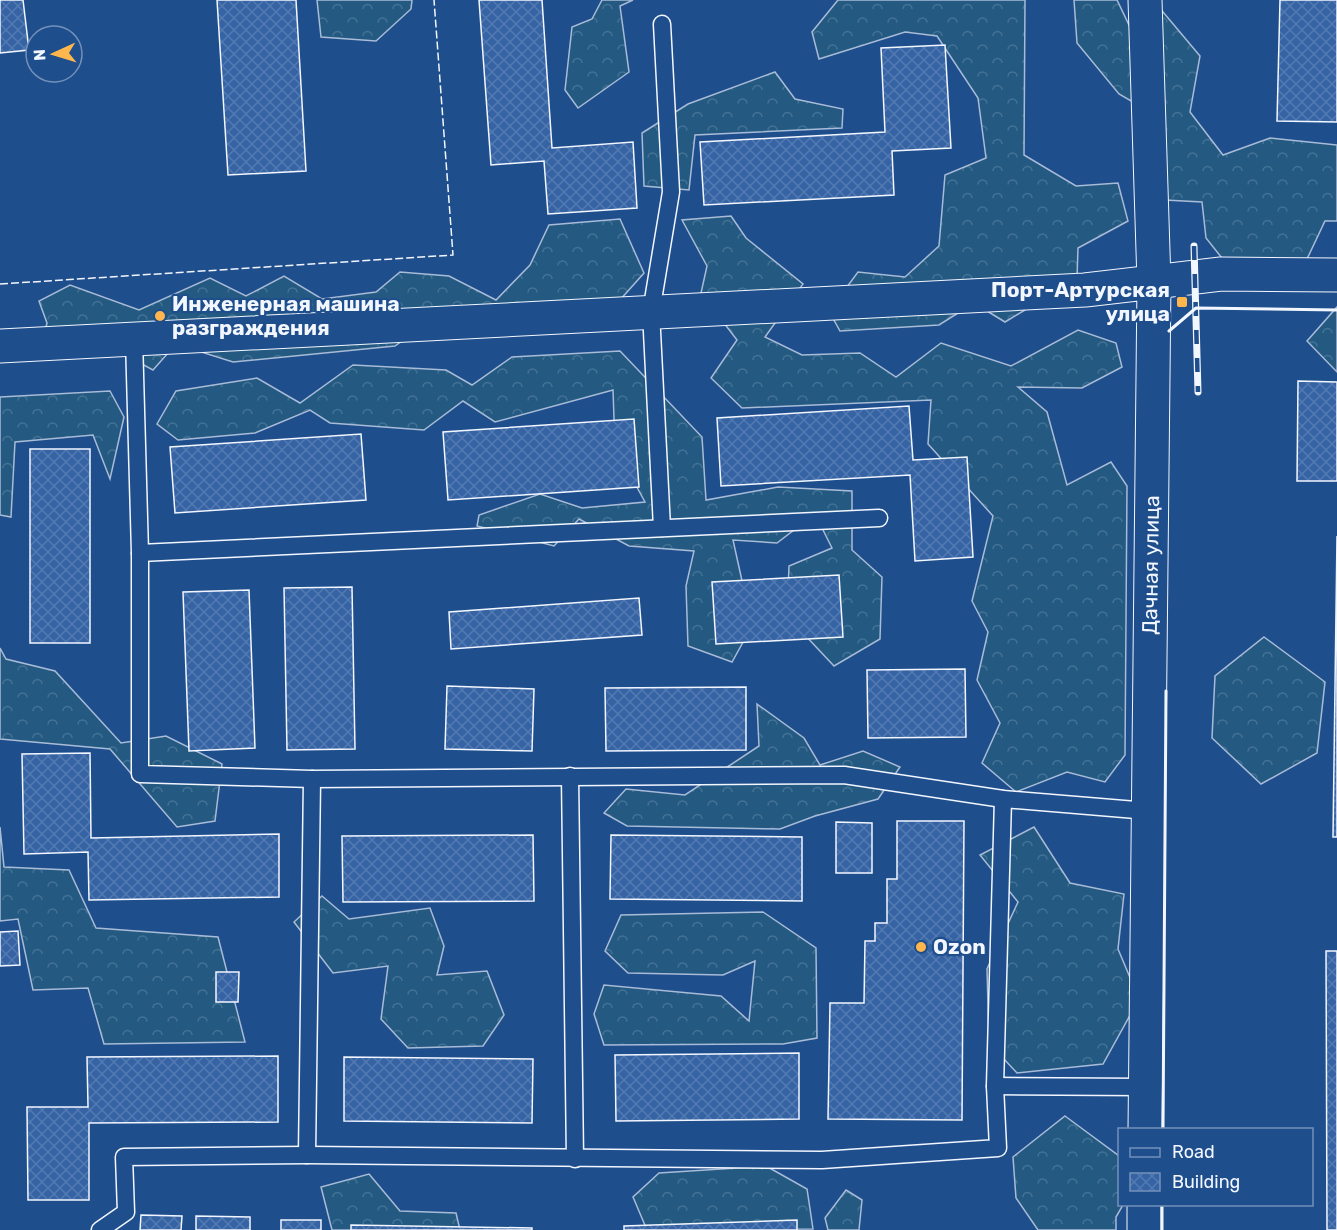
<svg xmlns="http://www.w3.org/2000/svg" width="1337" height="1230" viewBox="0 0 1337 1230" font-family="Rubik,sans-serif">
<defs>
<pattern id="forest-crowns" width="20" height="18" patternUnits="userSpaceOnUse" patternTransform="scale(1.5)"><rect width="20" height="18" fill="#245a82"/><path d="M2 6a3 3 0 1 1 6 0M12 15a3 3 0 1 1 6 0" fill="none" stroke="#447295"/></pattern>
<pattern id="building-cross-hatch" width="8" height="8" patternUnits="userSpaceOnUse" patternTransform="scale(1.5)"><rect width="8" height="8" fill="#3563a3"/><path d="M0 0l8 8M0 8l8-8" fill="none" stroke="#537ab1"/></pattern>
</defs>
<rect width="100%" height="100%" fill="#1f4e8c"/>
<g fill="url(#forest-crowns)" stroke="#a8bbd7" stroke-width="1.5">
<polygon points="317,0 412,0 411,9 376,41 321,37"/>
<polygon points="602,0 633,0 620,6 629,72 578,108 565,90 572,27 592,19"/>
<polygon points="838,0 1025,0 1024,155 1076,186 1118,183 1128,221 1078,248 1077,279 1005,322 974,303 939,325 840,331 829,311 858,272 905,277 939,246 945,175 986,158 978,98 937,36 905,32 819,59 812,32"/>
<polygon points="1074,0 1117,0 1130,27 1158,6 1200,56 1190,112 1223,155 1270,138 1337,145 1337,221 1325,221 1298,278 1241,282 1206,238 1202,202 1165,200 1164,120 1119,94 1077,43"/>
<polygon points="775,72 795,99 843,109 842,128 695,135 689,190 644,186 642,133 688,104"/>
<polygon points="731,216 746,238 803,284 765,337 802,355 860,353 896,377 941,343 1011,366 1078,330 1116,343 1122,367 1082,388 1018,387 1047,412 1067,485 1111,462 1127,486 1125,755 1105,782 1067,772 1016,792 982,763 1000,723 977,680 988,632 972,601 993,516 928,444 931,400 742,408 711,378 737,340 701,293 707,266 682,220"/>
<polygon points="620,219 644,273 602,320 435,317 395,346 233,362 176,344 153,370 114,349 39,355 47,323 39,301 70,285 139,310 210,278 246,296 284,276 322,299 376,292 400,272 449,276 496,300 530,265 549,225"/>
<polygon points="1337,307 1337,372 1307,341"/>
<polygon points="620,351 702,437 706,500 778,487 852,491 852,550 882,577 880,639 834,666 787,616 789,566 832,548 815,514 777,543 733,540 752,626 732,662 688,646 686,586 694,551 629,546 579,519 554,546 477,526 479,515 540,494 582,508 645,502 615,447 613,390 495,422 463,401 424,430 330,423 310,410 255,433 178,440 157,424 176,391 257,378 300,403 353,365 446,370 472,385 512,357"/>
<polygon points="110,391 124,417 110,479 93,435 15,442 11,517 0,515 0,397"/>
<polygon points="1264,637 1325,682 1317,753 1261,784 1212,738 1215,676"/>
<polygon points="0,648 6,659 55,671 121,743 166,736 222,764 215,821 177,827 110,749 0,739"/>
<polygon points="757,704 804,738 820,765 863,751 900,767 878,799 815,816 780,829 627,826 604,813 626,789 685,795 759,746"/>
<polygon points="0,827 4,867 69,870 96,928 218,937 245,1042 104,1044 88,988 33,990 18,919 0,921"/>
<polygon points="1034,827 1070,883 1124,894 1118,949 1139,999 1103,1064 1017,1073 989,1043 987,969 1018,902 980,855"/>
<polygon points="322,896 349,919 430,908 444,946 437,975 487,971 504,1015 483,1046 408,1048 381,1019 388,966 333,973 294,922"/>
<polygon points="763,912 816,948 817,1038 783,1044 604,1045 594,1014 604,985 721,996 749,1021 755,961 723,975 628,973 605,951 621,915"/>
<polygon points="1065,1116 1119,1156 1120,1204 1123,1205 1116,1217 1116,1230 1038,1230 1016,1198 1013,1157"/>
<polygon points="766,1166 807,1189 813,1229 647,1230 633,1197 659,1173"/>
<polygon points="369,1174 400,1211 456,1213 460,1230 332,1230 321,1187"/>
<polygon points="846,1190 862,1200 859,1230 828,1230 825,1218"/>
</g>
<g fill="url(#building-cross-hatch)" stroke="#f2f6ff" stroke-width="1.5">
<polygon points="0,0 23,0 29,50 0,53"/>
<polygon points="217,0 296,0 306,171 228,175"/>
<polygon points="479,0 542,0 552,148 633,142 637,208 548,214 544,161 491,165"/>
<polygon points="1280,0 1337,0 1337,122 1277,121"/>
<polygon points="945,45 951,148 892,151 894,195 704,205 700,142 885,132 881,48"/>
<polygon points="1298,381 1337,382 1337,481 1297,481"/>
<polygon points="909,406 913,460 967,457 973,557 915,561 910,475 721,486 717,418"/>
<polygon points="634,419 639,487 448,500 443,432"/>
<polygon points="361,434 366,500 175,513 170,447"/>
<rect x="30" y="449" width="60" height="194"/>
<polygon points="1337,536 1337,837 1333,837"/>
<polygon points="839,575 843,637 716,644 712,582"/>
<polygon points="352,587 355,749 287,750 284,588"/>
<polygon points="249,590 255,748 189,751 183,592"/>
<polygon points="639,598 642,635 451,649 449,612"/>
<polygon points="965,669 966,737 868,738 867,670"/>
<polygon points="447,686 534,689 532,751 445,749"/>
<polygon points="746,687 746,750 606,751 605,688"/>
<polygon points="90,753 91,838 279,834 279,897 89,900 88,852 24,854 22,754"/>
<polygon points="897,821 964,821 962,1120 828,1119 830,1003 864,1003 865,941 875,941 875,923 887,923 887,879 897,879"/>
<polygon points="836,822 872,823 872,873 836,873"/>
<polygon points="533,835 534,901 343,902 342,836"/>
<polygon points="611,835 802,837 802,901 610,899"/>
<polygon points="18,931 20,965 0,966 0,932"/>
<polygon points="1326,951 1337,951 1337,1230 1327,1230"/>
<polygon points="216,972 239,972 238,1002 216,1002"/>
<polygon points="799,1053 799,1119 616,1121 615,1055"/>
<polygon points="278,1056 278,1122 89,1123 89,1200 28,1200 27,1107 88,1107 87,1057"/>
<polygon points="344,1057 533,1059 532,1123 344,1121"/>
<polygon points="141,1215 182,1216 181,1230 140,1230"/>
<polygon points="196,1216 250,1217 250,1230 196,1230"/>
<rect x="281" y="1220" width="40" height="10"/>
<polygon points="797,1220 797,1230 624,1230 624,1226"/>
<polygon points="351,1225 532,1228 532,1230 351,1230"/>
</g>
<g fill="none" stroke-linecap="round" stroke-linejoin="round">
<defs>
<g id="lane">
<polyline points="134,339 140,553 140,774 312,779 844,775 1003,799 1148,811"/>
<polyline points="662,528 651,312 671,192 662,24"/>
<polyline points="140,553 879,518"/>
<polyline points="570,776 575,1159"/>
<polyline points="995,1086 1145,1087"/>
<polyline points="307,1155 312,779"/>
<polyline points="100,1230 126,1212 124,1157 307,1155 822,1160 998,1148 995,1086 1003,799"/>
</g>
<g id="street">
<polyline points="0,346 1085,290 1154,282 1145,1130"/>
<polyline points="1144,1230 1144,1204"/>
</g>
<polyline id="secondary" points="1145,0 1154,282 1221,274 1337,275"/>
</defs>
<use href="#lane" stroke="#f2f6ff" stroke-width="19"/>
<use href="#street" stroke="#f2f6ff" stroke-width="35"/>
<use href="#secondary" stroke="#f2f6ff" stroke-width="35"/>
<use href="#lane" stroke="#1f4e8c" stroke-width="16"/>
<use href="#street" stroke="#1f4e8c" stroke-width="33"/>
<use href="#secondary" stroke="#1f4e8c" stroke-width="33"/>
<defs>
<polyline id="rail" points="1194,246 1198,392"/>
</defs>
<use href="#rail" stroke="#f2f6ff" stroke-width="7"/>
<use href="#rail" stroke="#1f4e8c" stroke-width="4.5" stroke-dasharray="14" stroke-linecap="butt"/>
<polyline stroke="#f2f6ff" stroke-width="1.5" stroke-dasharray="8 3" stroke-linecap="butt" points="0,284 453,255 434,0"/>
<g stroke="#f2f6ff" stroke-width="3">
<polyline points="1169,331 1196,308 1337,310"/>
<polyline points="1163,1130 1166,691"/>
<polyline points="1162,1230 1162,1204"/>
</g>
</g>
<g fill="#ffb74d" stroke="#1f4e8c" stroke-width="2">
<rect x="1176" y="296" width="12" height="12" rx="3"/>
<circle cx="160" cy="316" r="6"/>
<circle cx="921" cy="947" r="6"/>
</g>
<g text-anchor="middle" stroke-width="4.5" stroke-linejoin="round" paint-order="stroke">
<g font-size="21" font-weight="bold" fill="#f2f6ff" stroke="#1f4e8c" text-anchor="start">
<text x="1170" y="297" text-anchor="end">Порт-Артурская<tspan x="1170" dy="24">улица</tspan></text>
<text x="172" y="311">Инженерная машина<tspan x="172" dy="24">разграждения</tspan></text>
<text x="933" y="954">Ozon</text>
</g>
<g font-size="21" fill="#f2f6ff" stroke="#1f4e8c">
<text transform="translate(1151 565) rotate(-89)" y="7">Дачная улица</text>
</g>
</g>
<rect x="1118" y="1128" width="195" height="78" fill="#1f4e8c" stroke="#7391ba" stroke-width="1.5"/>
<rect x="1130" y="1148" width="30" height="9" fill="#1f4e8c" stroke="#7391ba" stroke-width="1.5"/>
<text x="1172" y="1158" font-size="18" fill="#f2f6ff">Road</text>
<rect x="1130" y="1173" width="30" height="18" fill="url(#building-cross-hatch)" stroke="#7391ba" stroke-width="1.5"/>
<text x="1172" y="1188" font-size="18" fill="#f2f6ff">Building</text>
<g transform="translate(54 54) rotate(266)"><circle r="28" fill="#1f4e8c" stroke="#7391ba" stroke-width="1.5"/>
<path d="M0-4.5L10 22L0 15L-10 22Z" fill="#ffb74d"/>
<text y="-9" font-size="16" font-weight="bold" text-anchor="middle" fill="#f2f6ff">N</text>
</g>
</svg>
